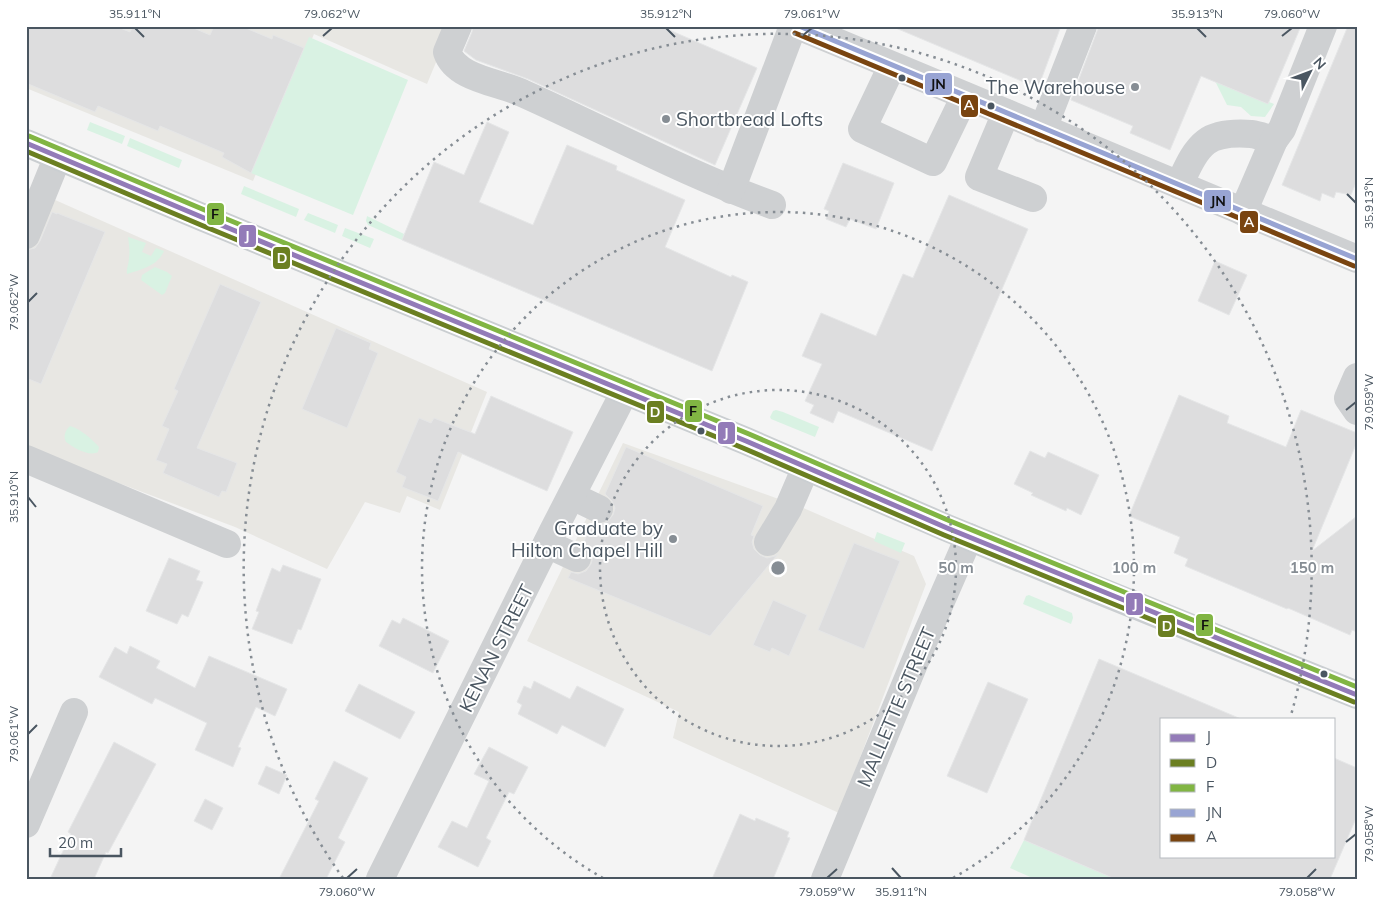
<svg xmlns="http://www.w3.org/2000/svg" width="1383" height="905" viewBox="0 0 1383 905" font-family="Mulish,sans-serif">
<rect width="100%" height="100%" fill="#f4f4f4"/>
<g fill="#e8e7e3">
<polygon points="26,26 451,26 427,84 314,34 253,181 26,88"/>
<polygon points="26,187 487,392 440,510 407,496 400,513 365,502 327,569 235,527 26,448"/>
<polygon points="623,443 801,507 914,556 926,584 839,813 673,738 679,712 527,641"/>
</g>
<g fill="#d9f2e3">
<polygon points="309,37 408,80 353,215 251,173"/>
<polygon points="1214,79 1274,104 1265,117 1251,116 1241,107 1227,105"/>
<polygon points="90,122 125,136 122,144 87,130"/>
<polygon points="130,138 182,160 179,168 127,146"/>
<polygon points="244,186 299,209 296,217 241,194"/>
<polygon points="308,213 338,225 335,233 304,220"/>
<polygon points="367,216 404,234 402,240 368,225 366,221"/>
<polygon points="345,228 374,239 370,248 342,236"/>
<path d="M128,237L146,243L142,252L151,256L156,248L164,251C158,266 140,270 127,274C126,269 129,264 129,258C130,251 129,244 128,237Z"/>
<polygon points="155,267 167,272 172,276 165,293 162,295 141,280 142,275"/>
<polygon points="776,410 783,412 819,427 815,437 771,419 770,417 773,411"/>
<path d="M70,426C79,428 92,439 99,447L98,452C89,457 74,448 66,442C63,437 65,430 70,426Z"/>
<polygon points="877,532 905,543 901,553 874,541"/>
<polygon points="1029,595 1072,613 1073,618 1071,624 1023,604 1026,596"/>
<polygon points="1024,840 1115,879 1035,879 1010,868"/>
</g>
<g fill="#ddddde" stroke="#e5e6e7">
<polygon points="26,26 115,26 130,32 133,26 189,26 210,35 214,26 241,26 272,39 273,35 304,48 251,173 222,157 224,153 160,126 158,131 98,106 95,112 26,83"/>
<polygon points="473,26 660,26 757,68 715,165 528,79 476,60 464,51 472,32"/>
<polygon points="891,26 1061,26 1038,88"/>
<polygon points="1099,26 1301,26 1268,104 1201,76 1170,150 1130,133 1133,126 1071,100"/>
<polygon points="1348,26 1357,26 1357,180 1351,195 1336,192 1334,198 1322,193 1320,201 1282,185"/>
<polygon points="487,122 509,132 479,202 533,225 567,145 617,166 616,170 685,200 665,247 731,277 732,275 748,282 712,371 402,240 434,162 464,175"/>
<polygon points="843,163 894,183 876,229 850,219 846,227 826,219 829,211 824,209"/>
<polygon points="949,195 1028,229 932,451 838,411 833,423 810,413 814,405 805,401 822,364 802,356 821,313 876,336 903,274 913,278"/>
<polygon points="52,212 57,214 57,213 105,232 41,384 26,378 26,250 35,248 40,241"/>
<polygon points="1215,261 1247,275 1229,315 1198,301"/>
<polygon points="220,284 261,302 197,448 237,463 226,492 222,491 219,497 163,473 167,464 156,460 169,429 162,426 178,391 174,389"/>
<polygon points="336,328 371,343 369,349 378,353 347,428 302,409"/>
<polygon points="1179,395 1229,416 1227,423 1286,447 1301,410 1357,433 1357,442 1312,551 1357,516 1357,632 1352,630 1350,635 1288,608 1287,609 1185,566 1188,559 1174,553 1180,537 1129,516"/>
<polygon points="491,396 573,432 547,491 458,452 438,501 402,487 406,477 396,472 419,418 431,423 434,418 475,434"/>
<polygon points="626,447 763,506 751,535 754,536 752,542 754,549 760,555 767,558 775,556 778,554 710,636 568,578 571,572 578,574 586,571 591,564 593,557 590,549 583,544 592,523 600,525 607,522 613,515 615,508 612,501 605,494"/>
<polygon points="1030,451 1045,458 1048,452 1099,475 1081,515 1067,508 1066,511 1031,495 1033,493 1014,484"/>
<polygon points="854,543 900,561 864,649 818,630"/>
<polygon points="169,558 200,571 196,580 203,582 188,617 182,614 177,624 146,611"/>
<polygon points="283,565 321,579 301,630 298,629 292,644 252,629 259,612 256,611 272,568 280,572"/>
<polygon points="773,600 807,615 789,656 772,648 770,652 753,645"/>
<polygon points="403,618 449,641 433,673 379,646 392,620 400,624"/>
<polygon points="130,646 160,661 156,668 195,688 209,656 287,689 275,716 256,707 238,747 241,748 233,767 195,750 207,723 155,698 152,704 99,677 115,647 127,654"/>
<polygon points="1099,659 1241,719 1162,719 1162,856 1334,856 1334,758 1357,768 1357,816 1330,879 1115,879 1024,840"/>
<polygon points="534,681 570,699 577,686 624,709 605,747 562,725 557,734 518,714 522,705 517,702 524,686 531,689"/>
<polygon points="988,682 1028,699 987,793 947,776"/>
<polygon points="359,684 415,712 400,739 345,711"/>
<polygon points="114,742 156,764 108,853 106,852 94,879 50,879 71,834 68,832"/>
<polygon points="489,747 528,767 514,794 509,792 486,838 491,841 478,867 438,847 452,821 467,828 489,781 474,774"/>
<polygon points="334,761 368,778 338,838 345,842 326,879 279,879 319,801 315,799"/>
<polygon points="266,766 287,775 279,794 258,784"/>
<polygon points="205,799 223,808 212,830 194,821"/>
<polygon points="740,814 755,821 756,818 789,832 787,837 790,838 773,879 712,879"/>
</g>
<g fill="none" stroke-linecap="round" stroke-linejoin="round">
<g stroke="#ced0d2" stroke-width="28">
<path d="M458,26L447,52C456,79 499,82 522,93C605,130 686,174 772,205"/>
<polyline points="798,26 1357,259"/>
<polyline points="892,66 862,129 933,162 965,96"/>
<polyline points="1006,113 979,177 1033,198"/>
<polyline points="1043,129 1083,26"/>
<path d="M1179,185C1186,171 1193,152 1206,142C1218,133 1237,133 1251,134C1259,135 1266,138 1274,140"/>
<polyline points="731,190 793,26"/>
<polyline points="1243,212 1274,140 1282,129 1323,26"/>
<polyline points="26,235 58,156"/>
<polyline points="1357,377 1348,398 1357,411"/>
<polyline points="26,459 227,544"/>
<polyline points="572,496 599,509"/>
<polyline points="768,542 788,509 806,467"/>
<polyline points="547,544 577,558"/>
<polyline points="26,824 74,712"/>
<polyline points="380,879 553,531 625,391"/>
<polyline points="825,879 921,647 969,537"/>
</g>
<polyline stroke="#caced1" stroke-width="28" points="26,143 204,218 746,441 947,528 1095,589 1357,695"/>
<defs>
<polyline id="bus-1" points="26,143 204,218 746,441 947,528 1357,695"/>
<polyline id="bus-2" points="26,151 201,225 743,448 944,535 1354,702"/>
<polyline id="bus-3" points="29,136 207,211 749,434 950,521 1357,687"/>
<polyline id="bus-4" points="799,26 1357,259"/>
<polyline id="bus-5" points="795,33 1354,266"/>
</defs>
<use href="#bus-1" stroke="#fff" stroke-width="9"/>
<use href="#bus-2" stroke="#fff" stroke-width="9"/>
<use href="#bus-3" stroke="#fff" stroke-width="9"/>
<use href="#bus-4" stroke="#fff" stroke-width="9"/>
<use href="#bus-5" stroke="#fff" stroke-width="9"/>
<use href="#bus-1" stroke="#937bb8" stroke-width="5"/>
<use href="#bus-2" stroke="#6b7f21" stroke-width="5"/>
<use href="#bus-3" stroke="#81b543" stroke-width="5"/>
<use href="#bus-4" stroke="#98a4d3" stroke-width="5"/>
<use href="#bus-5" stroke="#794410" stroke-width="5"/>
</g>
<path fill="none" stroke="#4a5661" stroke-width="2" d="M135,28L144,37M666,28L675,37M1197,28L1206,37M323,36L332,28M802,36L812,28M1282,36L1292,28M1347,194L1356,203M28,302L37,293M1346,410L1356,402M28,497L36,507M28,734L37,725M1346,842L1356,834M892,868L901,878M347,878L357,869M827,878L837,869M1307,878L1316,869"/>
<g fill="none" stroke="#868d94" stroke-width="2.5" stroke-dasharray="2.5 5">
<circle cx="778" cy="568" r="178"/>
<path d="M603 878A356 356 0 1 1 953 878"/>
<path d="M343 878A534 534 0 1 1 1291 715"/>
</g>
<g fill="#4a5661" stroke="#fff" stroke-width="2">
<circle cx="902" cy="78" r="4.5"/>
<circle cx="991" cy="106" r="4.5"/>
<circle cx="701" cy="431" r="4.5"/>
<circle cx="1324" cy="674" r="4.5"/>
</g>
<g fill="#868d94" stroke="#fff" stroke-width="2">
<circle cx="1135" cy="87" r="5"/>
<circle cx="666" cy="119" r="5"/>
<circle cx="673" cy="539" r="5"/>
</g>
<g text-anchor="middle" stroke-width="4" stroke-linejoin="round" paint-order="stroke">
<g font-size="19" fill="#4a5661" stroke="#fff" text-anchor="end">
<text x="1125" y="94">The Warehouse</text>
<text x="676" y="126" text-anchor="start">Shortbread Lofts</text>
<text x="663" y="535">Graduate by<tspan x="663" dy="22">Hilton Chapel Hill</tspan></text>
</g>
<g font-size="19" fill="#4a5661" stroke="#fff">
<text transform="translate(496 648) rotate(-63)" y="7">KENAN STREET</text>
<text transform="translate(896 707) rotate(-67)" y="7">MALLETTE STREET</text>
</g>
</g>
<circle cx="778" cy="568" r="8" fill="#868d94" stroke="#fff" stroke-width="2.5"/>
<g font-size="15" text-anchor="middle" font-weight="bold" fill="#868d94" stroke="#fff" stroke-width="4" stroke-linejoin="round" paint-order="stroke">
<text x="956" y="573">50 m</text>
<text x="1134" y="573">100 m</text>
<text x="1312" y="573">150 m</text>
</g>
<g stroke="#fff" stroke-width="2">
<rect x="924" y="72" width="29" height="24" rx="5" fill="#98a4d3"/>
<rect x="960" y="94" width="19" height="24" rx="5" fill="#794410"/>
<rect x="1203" y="189" width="29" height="24" rx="5" fill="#98a4d3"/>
<rect x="206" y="202" width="19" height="24" rx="5" fill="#81b543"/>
<rect x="1239" y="210" width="20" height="24" rx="5" fill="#794410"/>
<rect x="238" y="224" width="19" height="24" rx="5" fill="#937bb8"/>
<rect x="272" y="246" width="19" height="24" rx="5" fill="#6b7f21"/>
<rect x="684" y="399" width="19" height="24" rx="5" fill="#81b543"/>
<rect x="646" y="400" width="19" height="24" rx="5" fill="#6b7f21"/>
<rect x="717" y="421" width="19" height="24" rx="5" fill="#937bb8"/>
<rect x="1125" y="592" width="19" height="24" rx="5" fill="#937bb8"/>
<rect x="1195" y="613" width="19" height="24" rx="5" fill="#81b543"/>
<rect x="1157" y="614" width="19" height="24" rx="5" fill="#6b7f21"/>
</g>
<g font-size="14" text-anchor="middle" font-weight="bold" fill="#fff">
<text x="969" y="110">A</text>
<text x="1249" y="227">A</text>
<text x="247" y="241">J</text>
<text x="282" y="263">D</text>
<text x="655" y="417">D</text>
<text x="726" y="438">J</text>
<text x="1135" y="609">J</text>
<text x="1167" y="631">D</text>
</g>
<g font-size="14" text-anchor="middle" font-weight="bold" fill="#111">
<text x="938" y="89">JN</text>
<text x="1218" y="206">JN</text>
<text x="215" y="219">F</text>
<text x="693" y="416">F</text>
<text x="1205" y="630">F</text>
</g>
<rect width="1383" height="905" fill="none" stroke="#ffffff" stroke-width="55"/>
<rect x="1160" y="718" width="175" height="140" fill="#ffffff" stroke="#b7bbc0"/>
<rect x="1170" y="734" width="25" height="8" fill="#937bb8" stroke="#b7bbc0"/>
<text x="1206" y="742" font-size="15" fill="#4a5661">J</text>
<rect x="1170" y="759" width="25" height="8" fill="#6b7f21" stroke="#b7bbc0"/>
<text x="1206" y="768" font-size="15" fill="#4a5661">D</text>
<rect x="1170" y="784" width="25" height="8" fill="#81b543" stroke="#b7bbc0"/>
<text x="1206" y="792" font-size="15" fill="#4a5661">F</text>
<rect x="1170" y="809" width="25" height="8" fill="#98a4d3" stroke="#b7bbc0"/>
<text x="1206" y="818" font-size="15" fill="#4a5661">JN</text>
<rect x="1170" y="834" width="25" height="8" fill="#794410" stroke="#b7bbc0"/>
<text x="1206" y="842" font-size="15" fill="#4a5661">A</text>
<g transform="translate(1310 72) rotate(48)" stroke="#ffffff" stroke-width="4" paint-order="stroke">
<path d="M0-4L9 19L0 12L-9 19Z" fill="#4a5661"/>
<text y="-8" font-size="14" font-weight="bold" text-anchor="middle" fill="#4a5661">N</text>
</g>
<path d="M50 848v8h71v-8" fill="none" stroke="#4a5661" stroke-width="2.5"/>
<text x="58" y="848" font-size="15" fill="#4a5661" stroke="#ffffff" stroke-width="4" paint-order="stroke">20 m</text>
<rect x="28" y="28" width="1328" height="850" fill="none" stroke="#4a5661" stroke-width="2"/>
<g font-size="12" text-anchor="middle" fill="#4a5661">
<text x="135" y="18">35.911°N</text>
<text x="332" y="18">79.062°W</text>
<text x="666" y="18">35.912°N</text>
<text x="812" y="18">79.061°W</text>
<text x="1197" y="18">35.913°N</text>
<text x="1292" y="18">79.060°W</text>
<text transform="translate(1369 203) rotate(-90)" y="4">35.913°N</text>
<text transform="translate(14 302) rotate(-90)" y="4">79.062°W</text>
<text transform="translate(1369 402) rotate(-90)" y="4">79.059°W</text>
<text transform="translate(14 497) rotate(-90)" y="4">35.910°N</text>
<text transform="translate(14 734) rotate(-90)" y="4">79.061°W</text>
<text transform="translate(1369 834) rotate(-90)" y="4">79.058°W</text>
<text x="347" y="896">79.060°W</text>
<text x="827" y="896">79.059°W</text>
<text x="901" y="896">35.911°N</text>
<text x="1307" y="896">79.058°W</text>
</g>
</svg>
